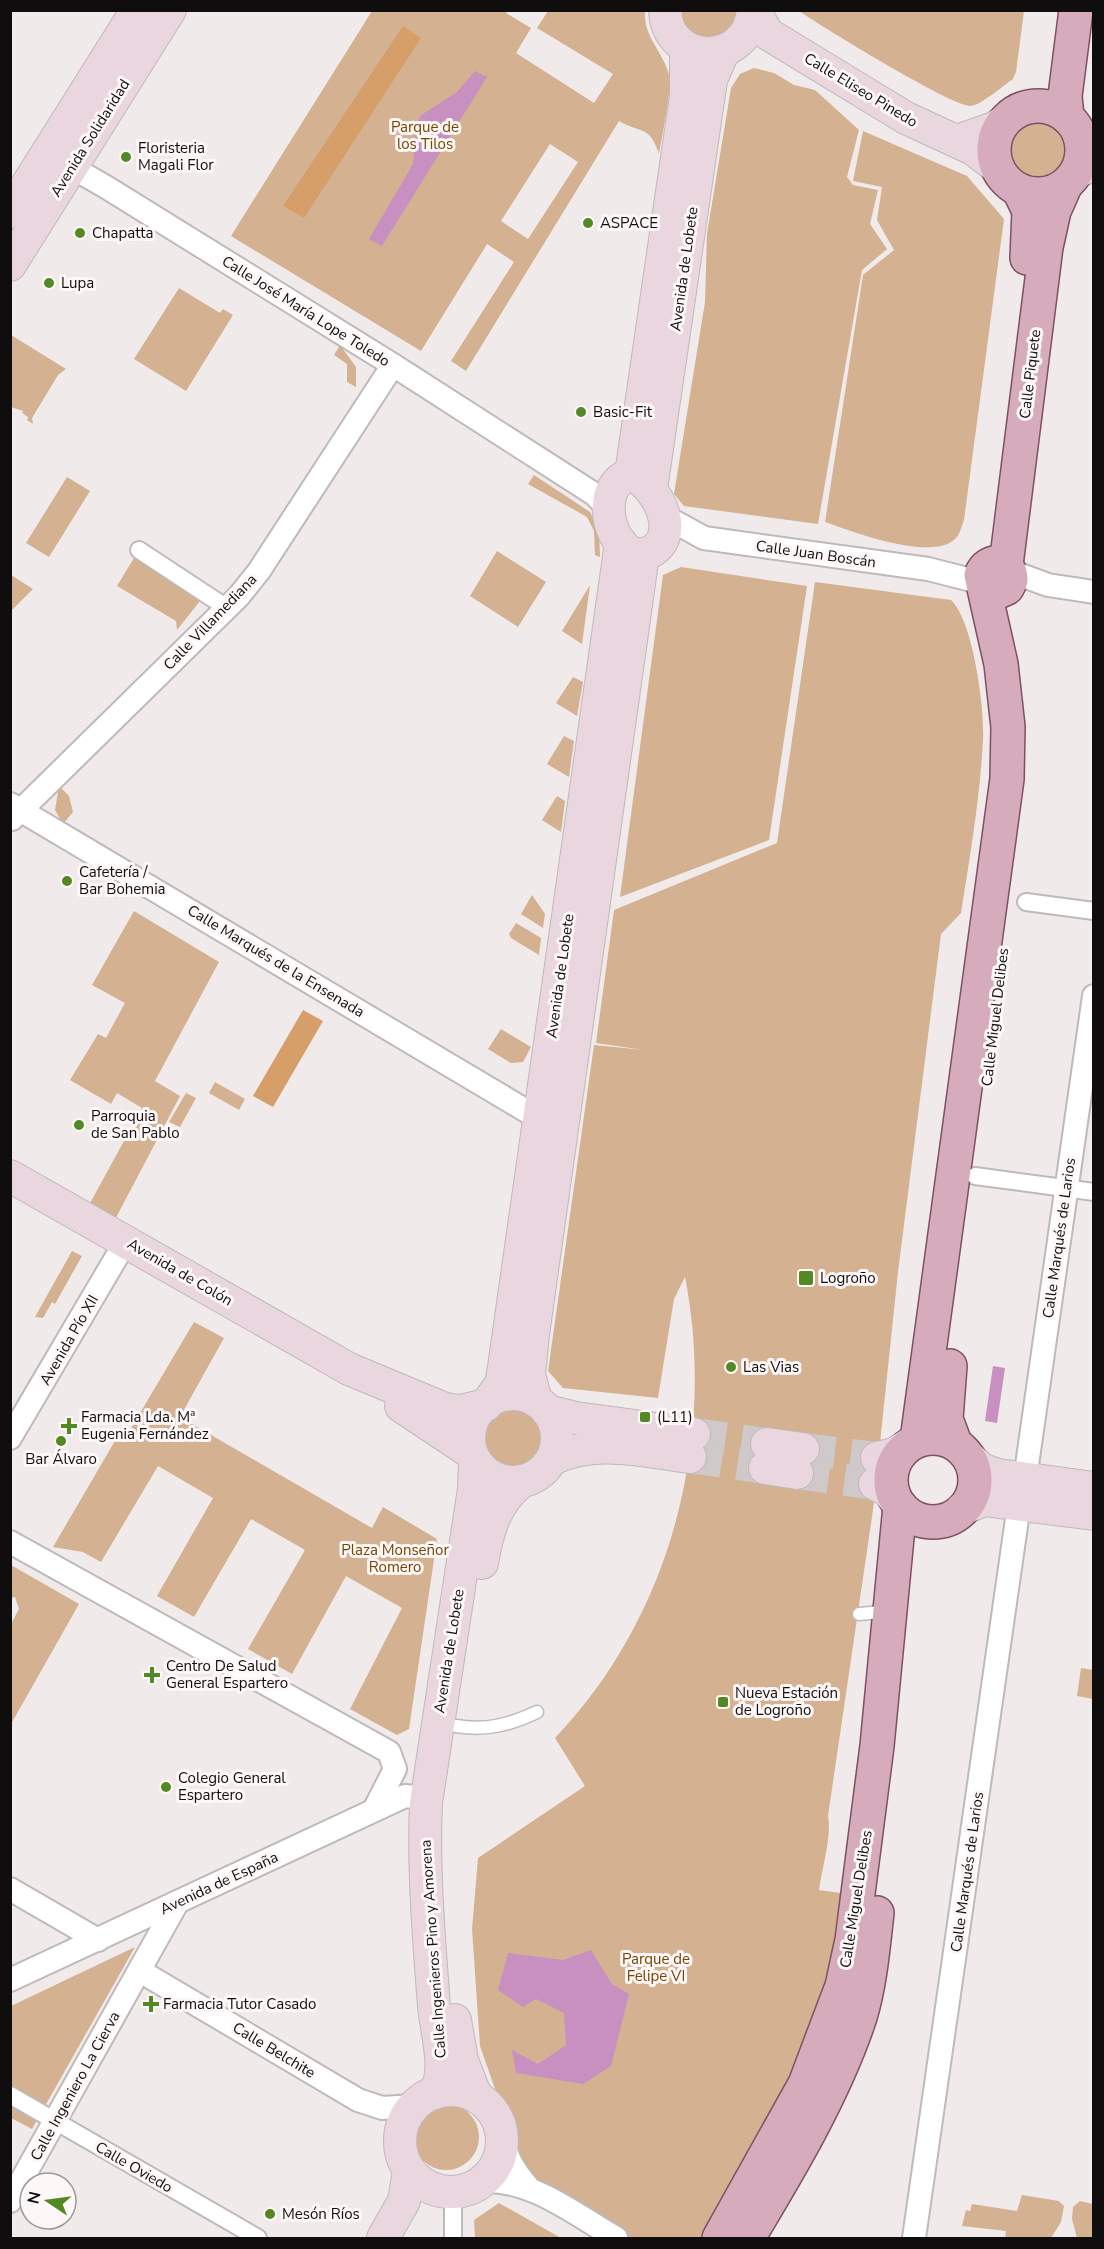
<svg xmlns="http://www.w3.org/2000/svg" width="1104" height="2249" viewBox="0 0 1104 2249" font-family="'Nunito Sans',sans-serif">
<rect width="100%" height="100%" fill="#f1eaea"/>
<g fill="#d4b191" fill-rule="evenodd">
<path d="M372,11H507L506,13L531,28L516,53L594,103L613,74L537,28L548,11H645C643,37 663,51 669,75C672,90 662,136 659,154C649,124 641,134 619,121L466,371L451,361L514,262L487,244L421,351L231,236ZM550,144L578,162L528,239L501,221Z"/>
<polygon points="676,11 740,11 732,29 713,40 690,35"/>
<path d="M799,11H1024L1016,72L1013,79C1004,85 981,105 971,106C954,108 819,25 799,11Z"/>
<polygon points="754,68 774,73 794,85 815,90 859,130 847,177 853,185 878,190 870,224 887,249 862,270 818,524 684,506 674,494 705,302 707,234 731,88 740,74"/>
<circle cx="1037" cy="149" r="28"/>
<path d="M863,131L967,176L1004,219L964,520C962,525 960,534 956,538C933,563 851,531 825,522L863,275L894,250L877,220L882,187L853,181Z"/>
<polygon points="179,288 220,313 223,309 233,315 186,391 134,359"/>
<polygon points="11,335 66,369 58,375 32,418 33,424 27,420 28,417 22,413 23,411 11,407"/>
<polygon points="340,345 356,367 356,387 347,382 347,364 334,355"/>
<polygon points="534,475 590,512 599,530 600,557 595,555 594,531 587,517 528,484"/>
<polygon points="67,477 90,491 49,557 26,543"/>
<polygon points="143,543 211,587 177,630 176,621 117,586"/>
<polygon points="497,551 546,582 518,627 470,596"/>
<polygon points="681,567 807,586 769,840 620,897 663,575"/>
<polygon points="11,575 33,589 11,611"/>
<path d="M815,582L951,600C973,620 985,709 983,740C980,798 970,856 961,913L941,934L898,1272L873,1510L828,1816C832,1836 822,1868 819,1890L855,1895L852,1940L719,2238H616L530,2189L480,2046L472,1929L478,1858L585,1786L555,1738C670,1618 717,1440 685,1277L674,1299L658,1398L563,1388L548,1371L594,1045L644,1050L596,1043L614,910L777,843Z"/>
<polygon points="590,585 582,644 562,631"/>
<polygon points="573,677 583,682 577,716 556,703"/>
<polygon points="564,736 574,741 569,777 547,764"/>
<polygon points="59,786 69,796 73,812 63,824 55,810"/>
<polygon points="557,796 565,801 561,832 542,820"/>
<polygon points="532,895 545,914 543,928 521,914"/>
<polygon points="134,911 219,962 155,1081 180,1096 109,1231 83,1216 142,1108 117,1093 111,1104 70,1080 98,1034 106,1038 125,1003 92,985"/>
<polygon points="516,923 541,938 539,955 511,938 509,934"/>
<polygon points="501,1029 531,1047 523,1062 511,1063 488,1049"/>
<polygon points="215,1082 245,1099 239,1110 209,1093"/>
<polygon points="186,1093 196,1098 180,1127 169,1122"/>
<polygon points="72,1251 82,1256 55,1304 52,1302 43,1318 35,1317"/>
<polygon points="194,1322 224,1338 180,1417 372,1528 383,1507 437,1539 409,1729 397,1735 350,1709 402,1608 346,1576 292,1674 248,1649 305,1550 251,1519 194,1617 157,1596 213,1498 158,1466 101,1562 83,1552 53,1547 119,1434 127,1435"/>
<circle cx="513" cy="1437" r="29"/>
<polygon points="11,1565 79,1604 11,1724 11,1624 19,1609 15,1597 11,1598"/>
<polygon points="1081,1668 1093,1670 1093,1699 1077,1696"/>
<polygon points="135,1947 32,2129 11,2118 11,2006"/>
<circle cx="446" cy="2137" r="33"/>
<polygon points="1022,2195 1059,2201 1064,2206 1061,2222 1051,2238 1005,2238 1006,2231 962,2226 966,2210 970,2211 972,2204 1017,2211"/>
<polygon points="1080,2201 1093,2204 1093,2238 1077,2238 1072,2219 1073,2207"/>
<polygon points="499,2203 561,2238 475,2238 474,2220"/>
</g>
<g fill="#d69f6a">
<polygon points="403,26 421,38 304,218 283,206"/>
<polygon points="303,1010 323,1021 273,1107 253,1096"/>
</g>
<g fill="#c890c1">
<polygon points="475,71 487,77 382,246 369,239 413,164 416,126 420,116 457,92"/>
<polygon points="993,1366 1005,1368 997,1423 985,1421"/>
<polygon points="591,1950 612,1984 629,1994 611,2066 583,2084 516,2073 512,2050 538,2064 566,2045 564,2013 536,1999 523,2007 498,1990 508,1953 563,1960"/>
</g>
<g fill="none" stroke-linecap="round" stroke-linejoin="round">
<g stroke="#cfc9c9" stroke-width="32" stroke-dasharray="32 16" stroke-linecap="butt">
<polyline points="694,1434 767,1444"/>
<polyline points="803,1449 877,1458"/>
<polyline points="690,1457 765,1468"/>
<polyline points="797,1473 875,1484"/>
</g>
<defs>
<g id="service">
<polyline points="859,1614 882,1612 886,1605"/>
<path d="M456,1726C486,1731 509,1725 537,1712"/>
</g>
<g id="pedestrian">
<polyline points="139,550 227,608"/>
<polyline points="1026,902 1094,911"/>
<polyline points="975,1176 1094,1192"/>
<polyline points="10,2095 258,2238"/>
<polyline points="453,2192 453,2238"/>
</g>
<g id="minor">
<polyline points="59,160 106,187 393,365 594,494 608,508"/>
<polyline points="666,517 704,538 928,569 983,583"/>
<polyline points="1010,571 1048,585 1094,592"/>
<polyline points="10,804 540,1119"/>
<polyline points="12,819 239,596 259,571 393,365"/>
<polyline points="10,1438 126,1241"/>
<polyline points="1025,1479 1094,996"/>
<polyline points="10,1542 389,1752 395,1769 374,1810"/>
<polyline points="10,1889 98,1940"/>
<polyline points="140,1971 358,2100 382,2108 414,2106"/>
<polyline points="10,1980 405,1796 416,1797 426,1803"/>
<path d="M501,2135C507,2158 514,2172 530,2189"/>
<path d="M483,2181C532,2179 576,2215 616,2238"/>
<polyline points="10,2201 177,1903"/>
<polyline points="914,2238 1019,1505"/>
</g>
<g id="secondary">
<path d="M665,10C667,67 748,68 753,10"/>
<polyline points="754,10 768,34 906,118 973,149 998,168"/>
<polyline points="1080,137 1094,149"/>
<polyline points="957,141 994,128 1005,121"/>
<polyline points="1077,172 1094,164"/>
<polyline points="10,212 137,10"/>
<polyline points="10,265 170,10"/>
<polyline points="631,474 686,96 686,48"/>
<path d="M631,474C660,487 685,542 643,555C639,554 633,554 630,552C604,535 599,483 631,474Z"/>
<polyline points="651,489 711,80 723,52"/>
<polyline points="10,1176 349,1369 445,1409 460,1411 486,1405"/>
<circle cx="513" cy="1438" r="44"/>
<polyline points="536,1401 529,1374 533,1334 643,555"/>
<polyline points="486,1405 501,1384 504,1367 621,543"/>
<polyline points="401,1406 470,1452"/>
<polyline points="547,1411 576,1418 694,1434"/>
<polyline points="767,1444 803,1449"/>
<polyline points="968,1456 981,1469 998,1475 1094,1488"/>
<polyline points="877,1458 894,1454 908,1445"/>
<path d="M552,1459C596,1438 643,1451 690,1457"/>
<polyline points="765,1468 797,1473"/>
<polyline points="875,1484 887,1490 896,1501"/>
<polyline points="962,1509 984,1500 1094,1514"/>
<path d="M482,1563C488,1529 495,1503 522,1481"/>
<polyline points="455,2020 462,2060 476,2097"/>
<circle cx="451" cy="2141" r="51"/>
<path d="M435,2093C449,2069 436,2032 434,2006C429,1939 423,1870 426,1803L474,1489L475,1462"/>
<polyline points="383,2238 404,2201 409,2171"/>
</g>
<g id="primary">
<circle cx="1038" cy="150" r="44"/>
<polyline points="1067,117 1065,96 1076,10"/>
<polyline points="1019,190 1029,211 1027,258"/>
<polyline points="1006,565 1046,247 1054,211 1065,186"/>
<polyline points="950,1366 946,1419 955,1443"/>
<circle cx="933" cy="1480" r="42"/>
<path d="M917,1440L1007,779L1008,727L1001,664L981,575C988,557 1011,559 1011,580L1007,588L998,592L984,586"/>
<polyline points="719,2238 805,2084 842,1986 852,1940 877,1746 900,1506"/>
<path d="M748,2238C789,2170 835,2093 860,2017C870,1984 873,1948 877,1913"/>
</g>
</defs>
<use href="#service" stroke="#bfb9b9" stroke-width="15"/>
<use href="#pedestrian" stroke="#bfb9b9" stroke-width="20"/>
<use href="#minor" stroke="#bfb9b9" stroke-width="26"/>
<use href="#secondary" stroke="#bfb9b9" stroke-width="34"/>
<use href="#primary" stroke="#7e5162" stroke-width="36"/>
<use href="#service" stroke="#fff" stroke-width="12"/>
<use href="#pedestrian" stroke="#fff" stroke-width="16"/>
<use href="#minor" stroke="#fff" stroke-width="22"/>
<use href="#secondary" stroke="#ead6de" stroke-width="32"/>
<use href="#primary" stroke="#d6acbc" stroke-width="33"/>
</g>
<g fill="#528924" stroke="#fef7f7" stroke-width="2">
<circle cx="126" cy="157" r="6"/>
<circle cx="588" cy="223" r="6"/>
<circle cx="80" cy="233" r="6"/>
<circle cx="49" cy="283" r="6"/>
<circle cx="581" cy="412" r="6"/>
<circle cx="67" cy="881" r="6"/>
<circle cx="79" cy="1125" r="6"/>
<rect x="798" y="1270" width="16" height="16" rx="3"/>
<circle cx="731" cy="1367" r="6"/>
<rect x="639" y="1411" width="12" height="12" rx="3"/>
<path d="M66 1417h6v6h6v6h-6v6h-6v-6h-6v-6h6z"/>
<circle cx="61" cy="1441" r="6"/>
<path d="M149 1666h6v6h6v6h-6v6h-6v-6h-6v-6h6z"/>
<rect x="717" y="1696" width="12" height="12" rx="3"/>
<circle cx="166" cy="1787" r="6"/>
<path d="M148 1995h6v6h6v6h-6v6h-6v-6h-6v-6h6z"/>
<circle cx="270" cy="2214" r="6"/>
</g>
<g text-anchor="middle" stroke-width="6" stroke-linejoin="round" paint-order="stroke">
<g font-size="15" fill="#0f0d0d" stroke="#fef7f7">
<text transform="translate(861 90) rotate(31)" y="5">Calle Eliseo Pinedo</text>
<text transform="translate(90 138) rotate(-58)" y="5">Avenida Solidaridad</text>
<text transform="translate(684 269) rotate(-82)" y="5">Avenida de Lobete</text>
<text transform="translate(306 311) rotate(32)" y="5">Calle José María Lope Toledo</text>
<text transform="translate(1030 374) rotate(-83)" y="5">Calle Piquete</text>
<text transform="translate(816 554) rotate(8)" y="5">Calle Juan Boscán</text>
<text transform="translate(210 622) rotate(-46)" y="5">Calle Villamediana</text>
<text transform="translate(276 961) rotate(31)" y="5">Calle Marqués de la Ensenada</text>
<text transform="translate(560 976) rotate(-82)" y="5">Avenida de Lobete</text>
<text transform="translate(995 1017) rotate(-83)" y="5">Calle Miguel Delibes</text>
<text transform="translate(1059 1238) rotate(-82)" y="5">Calle Marqués de Larios</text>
<text transform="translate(180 1272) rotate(30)" y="5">Avenida de Colón</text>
<text transform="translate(69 1340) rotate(-60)" y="5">Avenida Pío XII</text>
<text transform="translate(449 1651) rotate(-81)" y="5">Avenida de Lobete</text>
<text transform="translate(967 1872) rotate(-82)" y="5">Calle Marqués de Larios</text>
<text transform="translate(219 1883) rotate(-25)" y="5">Avenida de España</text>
<text transform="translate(856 1899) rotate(-81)" y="5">Calle Miguel Delibes</text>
<text transform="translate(433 1949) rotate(-94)" y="5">Calle Ingenieros Pino y Amorena</text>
<text transform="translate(274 2050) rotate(31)" y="5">Calle Belchite</text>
<text transform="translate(75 2086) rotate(-61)" y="5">Calle Ingeniero La Cierva</text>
<text transform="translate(134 2167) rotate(30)" y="5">Calle Oviedo</text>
</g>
<g font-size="15" fill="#740" stroke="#fef7f7">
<text x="425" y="132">Parque de<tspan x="425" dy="17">los Tilos</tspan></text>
<text x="395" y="1555">Plaza Monseñor<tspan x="395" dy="17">Romero</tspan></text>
<text x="656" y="1964">Parque de<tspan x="656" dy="17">Felipe VI</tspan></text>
</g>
<g font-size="15" fill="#0f0d0d" stroke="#fef7f7" text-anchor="start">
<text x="138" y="153">Floristeria<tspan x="138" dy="17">Magali Flor</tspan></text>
<text x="600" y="228">ASPACE</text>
<text x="92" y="238">Chapatta</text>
<text x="61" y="288">Lupa</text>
<text x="593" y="417">Basic-Fit</text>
<text x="79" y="877">Cafetería /<tspan x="79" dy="17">Bar Bohemia</tspan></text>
<text x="91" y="1121">Parroquia<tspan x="91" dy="17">de San Pablo</tspan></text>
<text x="820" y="1283">Logroño</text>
<text x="743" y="1372">Las Vias</text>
<text x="81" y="1422">Farmacia Lda. Mª<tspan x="81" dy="17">Eugenia Fernández</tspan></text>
<text x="657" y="1422">(L11)</text>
<text x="61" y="1464" text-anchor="middle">Bar Álvaro</text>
<text x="166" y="1671">Centro De Salud<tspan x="166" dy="17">General Espartero</tspan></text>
<text x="735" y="1698">Nueva Estación<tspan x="735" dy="17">de Logroño</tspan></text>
<text x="178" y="1783">Colegio General<tspan x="178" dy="17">Espartero</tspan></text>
<text x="163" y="2009">Farmacia Tutor Casado</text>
<text x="282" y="2219">Mesón Ríos</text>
</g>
</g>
<rect width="1104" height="2249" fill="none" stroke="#0f0d0d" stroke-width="24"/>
<g transform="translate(48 2201) rotate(283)"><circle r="28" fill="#fef7f7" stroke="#9e9999" stroke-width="1.5"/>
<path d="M0-4.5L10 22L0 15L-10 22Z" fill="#528924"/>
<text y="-9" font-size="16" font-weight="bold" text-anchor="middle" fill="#0f0d0d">N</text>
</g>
</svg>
